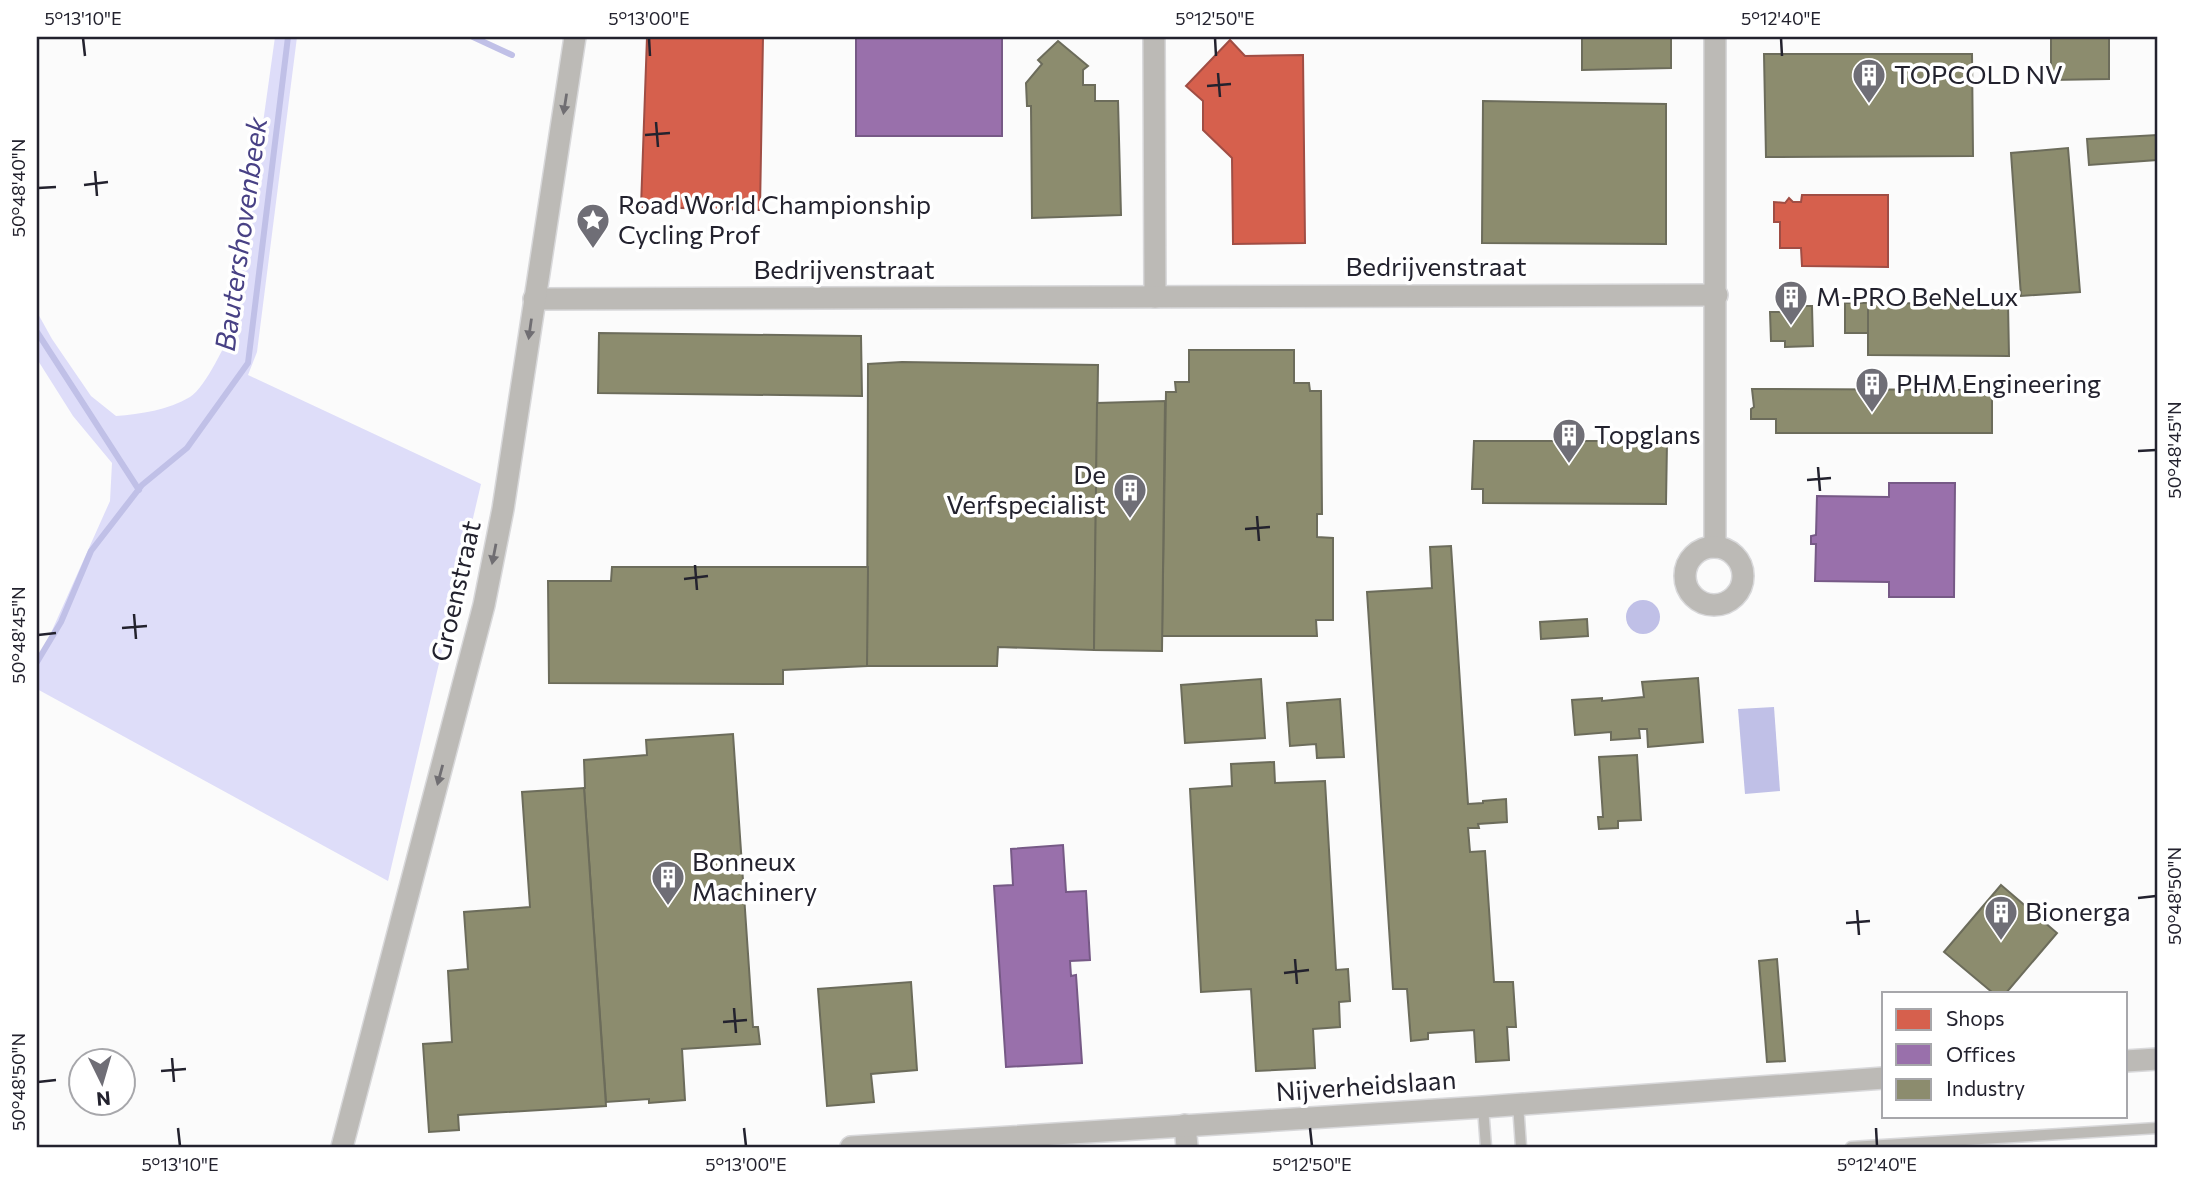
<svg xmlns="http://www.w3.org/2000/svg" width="2194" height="1184" viewBox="0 0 2194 1184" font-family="Commissioner,sans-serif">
<rect width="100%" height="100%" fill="#fbfbfb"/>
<path fill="#deddf9" d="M275,37H297L257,352L248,375L481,484L388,881L37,689V664L110,501L112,463L73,416L37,359V312L52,339L91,396L116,416C141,414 168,410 190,397C206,387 227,341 235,323Z"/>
<g fill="#c0c0e7">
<circle cx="1643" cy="617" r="17"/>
<polygon points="1774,707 1780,791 1745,794 1738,709"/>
</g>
<g fill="#d6604d" stroke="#a04d44" stroke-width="2">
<polygon points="647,37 763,37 760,210 641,207"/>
<polygon points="1230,40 1245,56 1303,55 1305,243 1233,244 1232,158 1203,130 1203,101 1186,86"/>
<polygon points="1802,195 1888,195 1888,267 1802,266 1801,248 1780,248 1780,222 1774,222 1774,202 1785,203 1789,198 1793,202 1801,202"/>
</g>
<g fill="#9970ab" stroke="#765986" stroke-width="2">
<rect x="856" y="37" width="146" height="99"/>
<polygon points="1889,483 1955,483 1954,597 1889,597 1889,582 1815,581 1816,544 1811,544 1811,536 1816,535 1817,496 1889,497"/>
<polygon points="1063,845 1066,892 1086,891 1090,960 1070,961 1071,976 1076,975 1082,1063 1006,1067 994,886 1013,885 1011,849"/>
</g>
<g fill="#8c8c6e" stroke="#6c6c5b" stroke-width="2">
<polygon points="1582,37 1671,37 1671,68 1582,70"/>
<polygon points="2051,37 2109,37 2109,79 2051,80"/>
<polygon points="1058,41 1088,66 1083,70 1083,85 1095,85 1095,101 1118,101 1121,215 1032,218 1031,106 1027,106 1026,83 1042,64 1038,60"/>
<polygon points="1764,54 1972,54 1973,156 1766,157"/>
<polygon points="1483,101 1666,104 1666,244 1482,243"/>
<polygon points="2157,135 2157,160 2089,165 2087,139"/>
<polygon points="2068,148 2080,292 2021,296 2011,153"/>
<rect x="1845" y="303" width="23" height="30"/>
<polygon points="1868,303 2008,304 2009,356 1868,355"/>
<polygon points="1785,306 1812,306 1813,346 1785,347 1785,341 1771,341 1770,312 1785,312"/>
<polygon points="599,333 861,336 862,396 598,393"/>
<polygon points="1189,350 1294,350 1294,383 1309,383 1310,391 1321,391 1322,514 1317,514 1317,537 1333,538 1333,620 1316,620 1317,636 1162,636 1166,392 1176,392 1175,382 1189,382"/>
<polygon points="902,362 1098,365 1094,650 998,647 997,666 867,666 868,364"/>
<polygon points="1752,389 1992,390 1992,433 1776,433 1776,419 1751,419 1751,409 1754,407"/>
<polygon points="1165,401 1162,651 1094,650 1097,403"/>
<polygon points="1474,441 1667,441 1666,504 1483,503 1483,489 1472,489"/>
<polygon points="1451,546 1468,804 1483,803 1483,801 1506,799 1507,822 1478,824 1479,828 1468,828 1470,852 1485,851 1494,982 1513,982 1516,1027 1507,1027 1509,1060 1476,1062 1474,1030 1428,1033 1428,1039 1411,1041 1407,989 1393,989 1367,592 1432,588 1430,547"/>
<polygon points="612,567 868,567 867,666 783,670 783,684 549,683 548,581 611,581"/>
<polygon points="1587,619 1588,636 1541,639 1540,622"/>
<polygon points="1698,678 1703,742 1648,747 1647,729 1639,729 1640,738 1611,740 1611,732 1575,735 1572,700 1602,698 1602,701 1644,697 1642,682"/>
<polygon points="1261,679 1265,738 1185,743 1181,685"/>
<polygon points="1340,699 1344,757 1317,758 1316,744 1290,746 1287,703"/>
<polygon points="733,734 753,1027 758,1027 760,1044 682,1049 685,1100 649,1103 649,1099 606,1102 584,788 585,788 584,760 647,755 646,740"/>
<polygon points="1637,755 1641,820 1618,821 1618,828 1599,829 1598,817 1603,817 1599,757"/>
<polygon points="1274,762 1275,783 1325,781 1336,970 1348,969 1350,1001 1339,1002 1340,1027 1313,1029 1315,1068 1256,1071 1251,989 1201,992 1190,789 1232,786 1231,764"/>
<polygon points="584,788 606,1106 458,1115 459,1130 429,1132 423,1044 452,1042 448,971 468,969 464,912 530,907 522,792"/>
<polygon points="2001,885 2057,933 2006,993 1993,993 1944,952"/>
<polygon points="1777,959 1785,1061 1767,1062 1759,961"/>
<polygon points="911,982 917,1070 871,1074 874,1102 827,1106 818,989"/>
</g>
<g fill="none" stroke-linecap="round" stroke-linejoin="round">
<g stroke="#c0c0e7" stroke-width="6">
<polyline points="473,37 512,55"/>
<polyline points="37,332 139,490"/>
<polyline points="37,662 61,622 91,551 142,485 187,448 248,363 288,37"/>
</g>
<defs>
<g id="service">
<polyline points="1518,1104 1521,1147"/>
<polyline points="1483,1107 1486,1147"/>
<polyline points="1851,1147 2157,1128"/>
</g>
<g id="minor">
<polyline points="1154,37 1155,297"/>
<polyline points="534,299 1717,295"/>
<polyline points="1715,547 1715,37"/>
<circle cx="1714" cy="576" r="29"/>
<polyline points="2126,1061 2157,1059"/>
<polyline points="1185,1125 1187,1147"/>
<polyline points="342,1147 484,605 503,509 575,37"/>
<polyline points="851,1147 1483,1107 1884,1078"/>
</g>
</defs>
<use href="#service" stroke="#d8d8da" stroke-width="13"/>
<use href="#minor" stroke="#d8d8da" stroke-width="24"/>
<use href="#service" stroke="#bcbab6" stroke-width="10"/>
<use href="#minor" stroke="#bcbab6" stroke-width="21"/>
</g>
<defs><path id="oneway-solid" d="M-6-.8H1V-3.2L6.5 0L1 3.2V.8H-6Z" transform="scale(1.75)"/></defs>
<g fill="#706e72">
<use href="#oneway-solid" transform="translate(565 104) rotate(99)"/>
<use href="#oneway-solid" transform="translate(530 329) rotate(98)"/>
<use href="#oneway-solid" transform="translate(494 554) rotate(101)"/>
<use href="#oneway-solid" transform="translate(440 775) rotate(105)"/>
</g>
<path fill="none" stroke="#23222e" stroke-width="2.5" d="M83,38L85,56M649,38L650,56M1215,38L1216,56M1781,38L1782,56M1218,73L1220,97M1207,86L1231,84M656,122L658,147M645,135L670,133M95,171L97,196M84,185L108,182M38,188L56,187M2138,451L2156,450M1818,467L1820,491M1807,480L1831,478M1257,516L1259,541M1245,529L1270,527M695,565L697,590M684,579L708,576M134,614L136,639M122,628L147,626M38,635L56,633M2138,898L2156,896M1857,910L1859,935M1846,923L1870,921M1295,959L1297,984M1284,973L1309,970M734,1008L736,1033M723,1022L747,1020M172,1058L174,1082M161,1071L186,1069M38,1082L56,1080M178,1128L180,1146M744,1128L746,1146M1310,1128L1312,1146M1876,1128L1877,1146"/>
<defs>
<symbol id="building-pin" viewBox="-11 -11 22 30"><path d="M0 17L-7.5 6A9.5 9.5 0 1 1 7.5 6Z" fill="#6f6e76" stroke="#fff"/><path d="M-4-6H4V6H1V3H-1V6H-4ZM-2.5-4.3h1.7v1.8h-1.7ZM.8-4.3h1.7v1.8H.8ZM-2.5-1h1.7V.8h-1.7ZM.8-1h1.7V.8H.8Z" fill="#fff"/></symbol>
<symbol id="sight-pin" viewBox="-11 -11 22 30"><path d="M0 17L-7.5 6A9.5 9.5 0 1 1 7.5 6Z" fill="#6f6e76" stroke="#fff"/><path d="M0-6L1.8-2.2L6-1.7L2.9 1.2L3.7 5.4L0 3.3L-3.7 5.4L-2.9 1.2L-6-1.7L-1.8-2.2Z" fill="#fff"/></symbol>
</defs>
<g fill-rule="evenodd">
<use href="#building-pin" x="1850" y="56" width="38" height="52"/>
<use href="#sight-pin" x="574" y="201" width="38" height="52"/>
<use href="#building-pin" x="1772" y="278" width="38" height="52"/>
<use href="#building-pin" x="1853" y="365" width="38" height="52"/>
<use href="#building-pin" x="1550" y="416" width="38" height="52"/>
<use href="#building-pin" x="1111" y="471" width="38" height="52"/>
<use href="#building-pin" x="649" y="858" width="38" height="52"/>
<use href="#building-pin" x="1982" y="893" width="38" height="52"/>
</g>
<g text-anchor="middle" stroke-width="7" stroke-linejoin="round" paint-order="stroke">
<g font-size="26" fill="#23222e" stroke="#fff" text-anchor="start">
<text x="1894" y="84">TOPCOLD NV</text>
<text x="618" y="214">Road World Championship<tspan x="618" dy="30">Cycling Prof</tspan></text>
<text x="1816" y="306">M-PRO BeNeLux</text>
<text x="1896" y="393">PHM Engineering</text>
<text x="1594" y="444">Topglans</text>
<text x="1106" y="484" text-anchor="end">De<tspan x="1106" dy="30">Verfspecialist</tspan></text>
<text x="692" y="871">Bonneux<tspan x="692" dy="30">Machinery</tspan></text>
<text x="2025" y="921">Bionerga</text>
</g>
<g font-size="26" fill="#23222e" stroke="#fff">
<text x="1436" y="276">Bedrijvenstraat</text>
<text x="844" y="279">Bedrijvenstraat</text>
<text transform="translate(456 591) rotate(-77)" y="9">Groenstraat</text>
<text transform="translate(1366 1086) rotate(-4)" y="9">Nijverheidslaan</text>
</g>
<g font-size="28" font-style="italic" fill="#484185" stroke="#fff">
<text transform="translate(241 234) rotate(-82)" y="10">Bautershovenbeek</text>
</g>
</g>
<rect width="2194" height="1184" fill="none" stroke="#ffffff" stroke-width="77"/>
<rect x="1882" y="992" width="245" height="126" fill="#ffffff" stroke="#a7a7ab" stroke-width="2"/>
<rect x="1896" y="1009" width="35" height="21" fill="#d6604d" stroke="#a7a7ab" stroke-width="2"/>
<text x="1946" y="1026" font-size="21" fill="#23222e">Shops</text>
<rect x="1896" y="1044" width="35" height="21" fill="#9970ab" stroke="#a7a7ab" stroke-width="2"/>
<text x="1946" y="1062" font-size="21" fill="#23222e">Offices</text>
<rect x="1896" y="1079" width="35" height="21" fill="#8c8c6e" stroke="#a7a7ab" stroke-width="2"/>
<text x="1946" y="1096" font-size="21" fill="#23222e">Industry</text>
<g transform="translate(102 1082) rotate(175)"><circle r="33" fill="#ffffff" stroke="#a7a7ab" stroke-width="2"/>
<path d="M0-5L12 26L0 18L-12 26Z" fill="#6f6e76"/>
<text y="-10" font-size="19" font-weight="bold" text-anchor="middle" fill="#23222e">N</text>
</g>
<rect x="38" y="38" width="2118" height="1108" fill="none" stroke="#23222e" stroke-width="2.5"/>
<g font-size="18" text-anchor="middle" fill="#23222e">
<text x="83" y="25">5°13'10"E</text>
<text x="649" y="25">5°13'00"E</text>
<text x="1215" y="25">5°12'50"E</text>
<text x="1781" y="25">5°12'40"E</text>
<text transform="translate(19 188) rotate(-90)" y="6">50°48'40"N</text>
<text transform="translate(2175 450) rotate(-90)" y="6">50°48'45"N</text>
<text transform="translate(19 635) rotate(-90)" y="6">50°48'45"N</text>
<text transform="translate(2175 896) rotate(-90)" y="6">50°48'50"N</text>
<text transform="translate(19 1082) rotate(-90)" y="6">50°48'50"N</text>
<text x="180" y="1171">5°13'10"E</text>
<text x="746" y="1171">5°13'00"E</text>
<text x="1312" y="1171">5°12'50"E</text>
<text x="1877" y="1171">5°12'40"E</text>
</g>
</svg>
